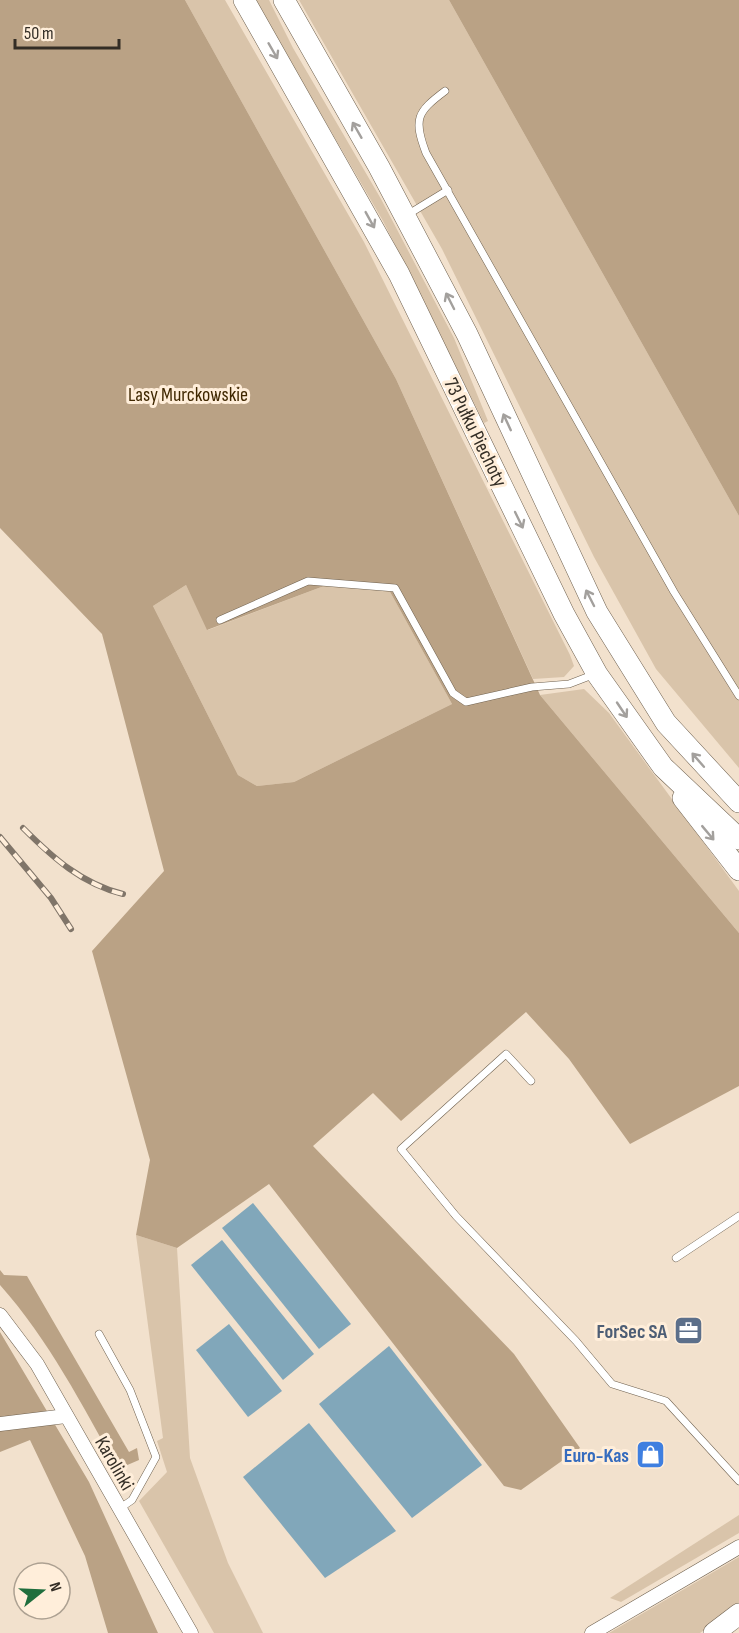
<svg xmlns="http://www.w3.org/2000/svg" width="739" height="1633" viewBox="0 0 739 1633" font-family="'Sofia Sans Condensed',sans-serif">
<rect width="100%" height="100%" fill="#f2e1cd"/>
<g fill="#d9c4aa">
<polygon points="185,0 225,0 364,242 570,655 574,666 564,677 533,679 396,379"/>
<polygon points="255,0 269,0 293,48 381,199 454,338 488,421 484,423 383,221"/>
<polygon points="299,0 449,0 739,516 739,768 656,669 594,557 442,249"/>
<polygon points="186,585 208,630 324,586 389,590 452,704 294,782 257,786 238,775 153,606"/>
<polygon points="584,689 609,713 739,891 739,933 540,695"/>
<polygon points="136,1235 177,1248 190,1458 228,1563 263,1633 214,1633 139,1501 167,1472 157,1441 163,1438"/>
<polygon points="739,1515 739,1533 621,1602 610,1598"/>
<polygon points="739,1557 739,1603 700,1633 609,1633"/>
</g>
<g fill="#baa285" fill-rule="evenodd">
<path d="M0,0H185L396,379L540,695L739,933V1086L630,1144L569,1059L526,1012L401,1121L373,1093L313,1146L514,1354L580,1448L521,1490L504,1486L269,1184L177,1248L136,1235L150,1160L92,951L164,871L102,634L0,528ZM186,585L207,630L324,586L389,590L452,704L294,782L257,786L238,775L153,606Z"/>
<polygon points="449,0 739,0 739,516"/>
<path d="M0,1270L4,1275L27,1276L129,1452L137,1448L139,1460L118,1469C82,1405 49,1340 0,1285Z"/>
<polygon points="0,1332 89,1482 158,1633 108,1633 85,1556 30,1440 0,1452"/>
</g>
<g fill="#81a7ba">
<polygon points="253,1203 351,1324 319,1349 222,1228"/>
<polygon points="222,1240 314,1354 283,1380 191,1265"/>
<polygon points="229,1324 282,1391 248,1417 196,1350"/>
<polygon points="389,1346 482,1465 412,1518 319,1404"/>
<polygon points="309,1423 396,1531 325,1578 243,1477"/>
</g>
<g fill="none" stroke-linecap="round" stroke-linejoin="round">
<defs>
<g id="service">
<path d="M445,91C417,112 413,119 426,153L674,592L739,696"/>
<polyline points="407,215 448,190"/>
<polyline points="220,620 308,581 395,588 453,693 466,702 532,687 569,684 595,674"/>
<polyline points="531,1081 506,1054 401,1149 456,1216 576,1341 612,1384 666,1401 739,1481"/>
<polyline points="676,1258 739,1216"/>
<polyline points="99,1334 130,1390 156,1457 132,1500 119,1509"/>
</g>
<g id="minor">
<polyline points="0,1315 37,1364 191,1633"/>
<polyline points="0,1424 66,1416"/>
<polyline points="592,1633 739,1547"/>
</g>
<g id="primary">
<polyline points="244,0 399,274 564,614 597,674 663,767 739,839"/>
<polyline points="284,0 379,167 467,334 597,612 666,723 739,802"/>
<polyline points="683,798 739,870"/>
<polyline points="714,1633 739,1614"/>
</g>
</defs>
<use href="#service" stroke="#6f614f" stroke-width="8"/>
<use href="#minor" stroke="#6f614f" stroke-width="15"/>
<use href="#primary" stroke="#6f614f" stroke-width="22"/>
<use href="#service" stroke="#fff" stroke-width="7"/>
<use href="#minor" stroke="#fff" stroke-width="14"/>
<use href="#primary" stroke="#fff" stroke-width="21"/>
<defs>
<g id="rail">
<path d="M23,828C53,858 82,884 123,894"/>
<polyline points="0,837 51,898 71,929"/>
</g>
</defs>
<use href="#rail" stroke="#807569" stroke-width="6"/>
<use href="#rail" stroke="#ffeeda" stroke-width="4" stroke-dasharray="11" stroke-linecap="butt"/>
</g>
<defs><path id="oneway-shaft" d="M-6 0H5M1.5-3L5.5 0L1.5 3" fill="none" stroke-width="1.6" stroke-linecap="round" stroke-linejoin="round" transform="scale(1.5)"/></defs>
<g stroke="#a3a09d">
<use href="#oneway-shaft" transform="translate(273 51) rotate(60)"/>
<use href="#oneway-shaft" transform="translate(357 130) rotate(-120)"/>
<use href="#oneway-shaft" transform="translate(370 220) rotate(61)"/>
<use href="#oneway-shaft" transform="translate(450 301) rotate(-117)"/>
<use href="#oneway-shaft" transform="translate(507 422) rotate(-115)"/>
<use href="#oneway-shaft" transform="translate(519 520) rotate(64)"/>
<use href="#oneway-shaft" transform="translate(590 598) rotate(-117)"/>
<use href="#oneway-shaft" transform="translate(622 710) rotate(56)"/>
<use href="#oneway-shaft" transform="translate(698 760) rotate(-131)"/>
<use href="#oneway-shaft" transform="translate(708 833) rotate(50)"/>
</g>
<defs>
<symbol id="office-square" viewBox="-11 -11 22 22"><rect x="-9" y="-9" width="18" height="18" rx="4" fill="#5c6f8a" stroke="#ffeeda"/><path d="M-6-3h4V-5.5h4V-3h4V5H-6ZM-1-4.5V-3h2v-1.5ZM-6 0V1H6V0Z" fill="#fff"/></symbol>
<symbol id="shop-square" viewBox="-11 -11 22 22"><rect x="-9" y="-9" width="18" height="18" rx="4" fill="#3f7fe0" stroke="#ffeeda"/><path d="M-5-2.5h2.3a2.7 3.5 0 0 1 5.4 0H5L5.5 6h-11ZM-1.5-2.5h3a1.5 2.3 0 0 0-3 0Z" fill="#fff"/></symbol>
</defs>
<g fill-rule="evenodd">
<use href="#office-square" x="672" y="1314" width="33" height="33"/>
<use href="#shop-square" x="634" y="1438" width="33" height="33"/>
</g>
<g text-anchor="middle" stroke-width="6" stroke-linejoin="round" paint-order="stroke">
<g font-size="20" fill="#3f2700" stroke="#ffeeda">
<text x="188" y="401">Lasy Murckowskie</text>
</g>
<g font-size="20" fill="#332d25" stroke="#ffeeda">
<text transform="translate(476 432) rotate(64)" y="7">73 Pułku Piechoty</text>
<text transform="translate(115 1463) rotate(60)" y="7">Karolinki</text>
</g>
<g font-size="20" font-weight="bold" fill="#4e5e75" stroke="#ffeeda" text-anchor="end">
<text x="667" y="1338">ForSec SA</text>
</g>
<g font-size="20" font-weight="bold" fill="#366cbe" stroke="#ffeeda" text-anchor="end">
<text x="629" y="1462">Euro-Kas</text>
</g>
</g>
<g transform="translate(42 1591) rotate(72)"><circle r="28" fill="#ffeeda" stroke="#ada192" stroke-width="1.5"/>
<path d="M0-4.5L10 22L0 15L-10 22Z" fill="#206e3d"/>
<text y="-9" font-size="16" font-weight="bold" text-anchor="middle" fill="#332d25">N</text>
</g>
<path d="M15 39v9h104v-9" fill="none" stroke="#332d25" stroke-width="3"/>
<text x="24" y="39" font-size="18" fill="#332d25" stroke="#ffeeda" stroke-width="4.5" paint-order="stroke">50 m</text>
</svg>
